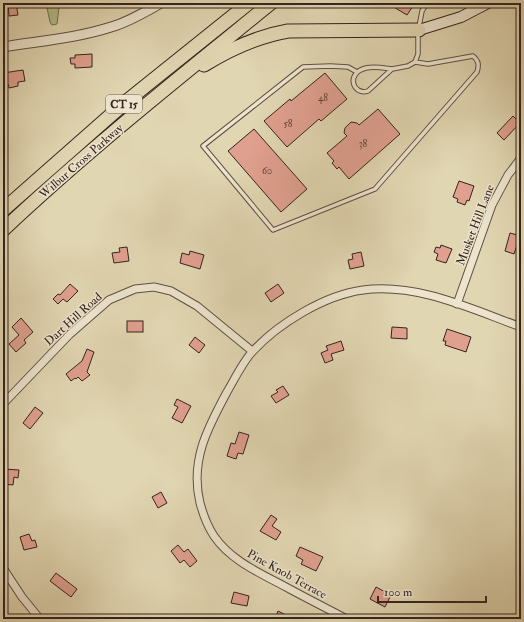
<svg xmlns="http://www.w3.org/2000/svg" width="524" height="622" viewBox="0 0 524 622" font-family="'IM FELL Double Pica',serif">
<rect width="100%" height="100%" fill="#e1d6b2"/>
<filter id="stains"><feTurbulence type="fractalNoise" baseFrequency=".005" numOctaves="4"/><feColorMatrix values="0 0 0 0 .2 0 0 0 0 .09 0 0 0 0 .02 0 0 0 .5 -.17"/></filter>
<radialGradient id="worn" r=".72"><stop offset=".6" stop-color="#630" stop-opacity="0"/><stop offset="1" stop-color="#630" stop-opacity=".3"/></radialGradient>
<polygon fill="#b4bd8c" stroke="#747054" points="38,3 57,3 59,7 57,24 52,25 50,22 47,8"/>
<g fill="#e0a08f" stroke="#34231d">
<polygon points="8,3 16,3 18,15 9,16"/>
<polygon points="387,3 415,3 407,15"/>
<polygon points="92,54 92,67 75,68 75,64 71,64 70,58 75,58 75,55"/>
<polygon points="23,70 25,81 18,82 18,86 9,88 8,84 3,85 3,73"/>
<polygon points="325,73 347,99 321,121 319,119 287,147 264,121 290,99 291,101"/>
<polygon points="378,109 400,134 349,179 339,167 337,169 332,163 334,161 327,153 347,136 344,133 345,128 351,122 357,123 359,125"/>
<polygon points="513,116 520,123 504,140 497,133"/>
<polygon points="254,129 307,189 281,212 228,151"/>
<polygon points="459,181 474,186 469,201 467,200 465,205 457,202 458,199 453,197"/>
<polygon points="510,233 521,236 521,246 517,245 514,254 505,251"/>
<polygon points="441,245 452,249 446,263 436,260 438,254 434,252 436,247 440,248"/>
<polygon points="127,247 129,261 114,263 112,253 120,252 119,248"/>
<polygon points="190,251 204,255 200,269 180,263 182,253 189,255"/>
<polygon points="361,252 364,266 350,269 348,260 353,259 352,254"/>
<polygon points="70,284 78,291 67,302 63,299 58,304 53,299 58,294 60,295"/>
<polygon points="278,284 284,293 271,302 265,293"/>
<polygon points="21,318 33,332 24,340 26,343 16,352 9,344 19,335 12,327"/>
<rect x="127" y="321" width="16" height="11"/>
<polygon points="392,327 407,328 407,339 391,338"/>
<polygon points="447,329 471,337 466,352 445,345 446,341 443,341"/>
<polygon points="195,337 205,345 199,353 189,345"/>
<polygon points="341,341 344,350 331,354 333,360 325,363 321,353 328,350 326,346"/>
<polygon points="87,349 94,352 87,372 90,375 82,381 78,377 76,379 75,378 71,381 66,374 82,361"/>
<polygon points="283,386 289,395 276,403 271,396 278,392 276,390"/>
<polygon points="177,399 191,406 182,423 172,418 178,407 174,405"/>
<polygon points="35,407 43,413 30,429 23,423"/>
<polygon points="239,432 249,435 243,454 238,453 236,459 227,456 231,443 235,444"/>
<polygon points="4,469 19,470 18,478 14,477 13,485 3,484"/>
<polygon points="161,492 167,503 158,508 152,497"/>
<polygon points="271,515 277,519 272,526 281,532 276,540 260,531"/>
<polygon points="29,534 32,541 35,540 37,547 24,550 20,537"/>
<polygon points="178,545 184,552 188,549 197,561 190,567 184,560 180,563 171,551"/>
<polygon points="300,547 323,557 316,571 301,564 303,560 296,556"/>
<polygon points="56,573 77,589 71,597 50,581"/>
<polygon points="376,587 391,595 385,607 370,599"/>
<polygon points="234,592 249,596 247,606 231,603"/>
<polygon points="278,611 294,619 275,619"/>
</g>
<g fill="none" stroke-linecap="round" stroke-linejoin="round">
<defs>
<g id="service">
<polyline points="465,3 470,10"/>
<polyline points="419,27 422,11 427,3"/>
<path d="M392,69C384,68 374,66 366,68C345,73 353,96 368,91L392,69L408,66L415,62L418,54V34"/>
<path d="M357,72L348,67L330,66L303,67L203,146L273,230L375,189L477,72C479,65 479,61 473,56L428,64L415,62"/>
</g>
<g id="minor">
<polyline points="457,304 492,205 508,175 521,158"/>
<polyline points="3,404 70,334 109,300 135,289 154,287 171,291 197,306 252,351"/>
<polyline points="3,568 22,597 40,619"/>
<path d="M347,619C326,608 306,598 286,587C260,573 231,561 214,536C208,527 203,514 200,503C190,461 207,429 227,392C234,380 244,360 253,351C279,323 325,295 363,290C418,283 471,309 521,327"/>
</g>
<path id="tertiary" d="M3,47C39,41 77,38 111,27C129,22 145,12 161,3"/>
<polyline id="secondary" points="419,30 461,17 488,3"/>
<g id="motorway">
<path d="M204,65C230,49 259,36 288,31L419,30"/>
<polyline points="3,210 128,100 249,3"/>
<path d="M3,230C88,150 180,77 271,3"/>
</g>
</defs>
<use href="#service" stroke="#5f5042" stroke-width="5.5"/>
<use href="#minor" stroke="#5f5042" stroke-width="9"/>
<use href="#tertiary" stroke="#5f5042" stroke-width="11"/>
<use href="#secondary" stroke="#34231d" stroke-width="12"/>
<use href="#motorway" stroke="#34231d" stroke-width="15"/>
<use href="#service" stroke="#ece4cd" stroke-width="3.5"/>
<use href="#minor" stroke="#ece4cd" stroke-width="7"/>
<use href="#tertiary" stroke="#ece4cd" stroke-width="9"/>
<use href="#secondary" stroke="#ece4cd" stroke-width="10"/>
<use href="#motorway" stroke="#e1d6b2" stroke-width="13"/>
</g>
<g text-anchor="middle" stroke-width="3" stroke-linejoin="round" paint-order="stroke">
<g font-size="10" fill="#5f423a">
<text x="323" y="101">48</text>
<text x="288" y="127">58</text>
<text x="363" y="147">38</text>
<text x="267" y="174">60</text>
</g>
<rect fill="#ece4cd" stroke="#6b5d52" stroke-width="1" x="106" y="95" width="36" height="18" rx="3"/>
<g font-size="11" font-weight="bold" fill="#34231d">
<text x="124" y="108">CT 15</text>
</g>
<g font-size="12" fill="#34231d" stroke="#ece4cd">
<text transform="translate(81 161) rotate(-41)" y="4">Wilbur Cross Parkway</text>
<text transform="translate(475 225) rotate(-69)" y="4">Musket Hill Lane</text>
<text transform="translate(73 319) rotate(-42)" y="4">Dart Hill Road</text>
<text transform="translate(287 574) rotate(29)" y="4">Pine Knob Terrace</text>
</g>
</g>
<rect width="524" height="622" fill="none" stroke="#e1d6b2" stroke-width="16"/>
<rect x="4" y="4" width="516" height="614" fill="none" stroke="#34231d" stroke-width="2"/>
<rect x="8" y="8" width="508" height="606" fill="none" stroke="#34231d"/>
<path d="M378 596v6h108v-6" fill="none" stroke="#34231d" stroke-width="2"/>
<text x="384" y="596" font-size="12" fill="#34231d" stroke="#ece4cd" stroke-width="3" paint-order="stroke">100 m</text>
<rect width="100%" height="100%" filter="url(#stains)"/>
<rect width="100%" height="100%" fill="url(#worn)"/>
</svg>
